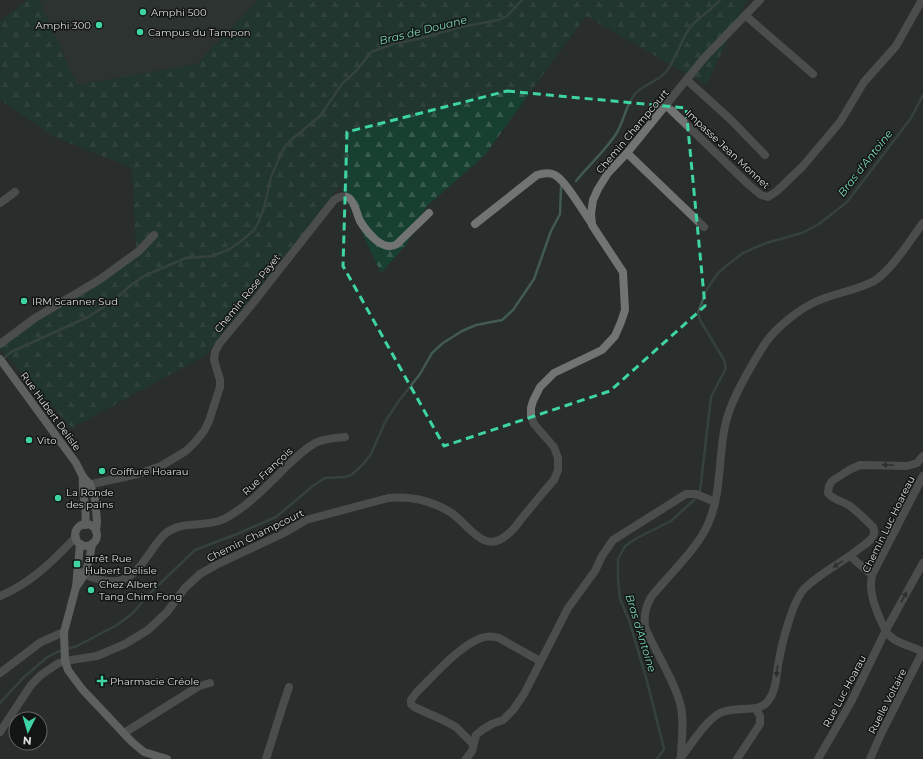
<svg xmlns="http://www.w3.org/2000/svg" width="923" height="759" viewBox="0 0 923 759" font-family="Montserrat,sans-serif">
<defs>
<pattern id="forest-firs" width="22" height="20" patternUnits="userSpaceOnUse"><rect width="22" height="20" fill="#174031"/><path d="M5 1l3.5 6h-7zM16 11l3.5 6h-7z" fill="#385b4e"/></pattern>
</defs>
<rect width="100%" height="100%" fill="#292d2b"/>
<polygon fill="#313b37" points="39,0 258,0 197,64 77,85"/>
<polygon fill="url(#forest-firs)" points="27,0 39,0 77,85 197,64 258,0 747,0 706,85 586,16 484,156 426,207 406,245 381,273 340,186 206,355 72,428 0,349 0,344 136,249 132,168 54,137 0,100 0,21"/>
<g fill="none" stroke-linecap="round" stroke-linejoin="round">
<g stroke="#425a52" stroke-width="2.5">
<path d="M576,181C589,165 605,151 616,134C624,122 625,107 634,95C642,85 657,82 666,72C676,60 680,42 689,29C698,17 711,11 720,0"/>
<polyline points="2,360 11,352 88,317 114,300 131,285 146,275 186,258 212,256 228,250 240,242 254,230 259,221 264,208 271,177 277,163 284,148 291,140 320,116 342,84 357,70 371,52 393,44 418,39 461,27 499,20 507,16 522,0"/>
<polyline points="700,491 711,397 726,368 724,360 700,320 698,313 706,291 717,274 726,266 743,253 766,243 802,233 819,224 847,202 911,118 923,95"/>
<polyline points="0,703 23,678 46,658 57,652 77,646 117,625 133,613 148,595 195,550 237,534 276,517 314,485 325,478 345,477 351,475 356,471 364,463 371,454 385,422 398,402 420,374 432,353 443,343 462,331 476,325 502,320 513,310 534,279 551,231 560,214 561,187"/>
<polyline points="657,759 664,749 647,681 629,620 620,599 618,579 618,559 625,546 637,538 671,521 695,499"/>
</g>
<g stroke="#727473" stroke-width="8">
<polyline points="745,15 813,74"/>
<polyline points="687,80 730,119 765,155"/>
<polyline points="666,105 749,185 761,195 768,197 777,191 803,166 840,122 864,82 896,46 922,0"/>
<polyline points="627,153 704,227"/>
<polyline points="0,203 15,192"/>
<path d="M475,224L537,175C543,173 549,172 555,175C566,181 584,213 592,224"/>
<polyline points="0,344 35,318 99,280 139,251 154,235"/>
<path d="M923,476L872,575C871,581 870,588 872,594C873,603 884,632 891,637C900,645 913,646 923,652"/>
<path d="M83,486L138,474L161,466L186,451L196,441L204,431L209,421L220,387V380L214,360L215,352L219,344L253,303L334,200C338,197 344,195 349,198C355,202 357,215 360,221C367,232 383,253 397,244L429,213"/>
<polyline points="850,556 872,575"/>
<path d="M85,575C93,577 101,581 108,581C139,585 147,549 166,533C183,520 206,528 224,519C247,507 267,486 285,468C294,459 303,450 315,443C323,439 336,438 345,437"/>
<path d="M0,596C30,584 54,560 76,537"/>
<polyline points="0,673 41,642 64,632"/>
<path d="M0,732L31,685L41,675L57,664L65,661L97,656L125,644L148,630L167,612L185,588L200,574L216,565L284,533L306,520L388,498C410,496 432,501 450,512C468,523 484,557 508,534C514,530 518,523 522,518C533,505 543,492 554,480L558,470V458L554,447L534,424L531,416V408L533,401L540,387L554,373L602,350L615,336L621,322L625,310L623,272L592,225L591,214L593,200L598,189L608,173L627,153L704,58L760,0"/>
<polyline points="124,733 199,686 210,683"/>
<path d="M473,744L456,727L443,720L414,707L411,704V700L416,693C432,677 459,646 481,638C487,636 493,636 499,638L540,661"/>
<path d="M681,758C681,740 685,720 680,703C673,677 655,652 645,627C644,616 645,608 651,597C668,576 698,548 708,524C722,493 718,458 725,426C730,400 752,364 766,342C777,327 798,310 815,302C834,293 856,291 874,281C891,271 911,239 923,223"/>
<polyline points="266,759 283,705 289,687"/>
<polyline points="466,759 472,751 476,735 482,730 492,724 503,720 513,710 524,694 568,608 595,571 602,556 613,540 686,494 696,494 715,502"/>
<path d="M680,759C691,745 705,721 720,713C736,705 759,714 768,701C777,690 776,674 779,660C782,643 793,598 806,587C822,572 843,562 860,548C864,545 869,542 872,538C875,534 875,531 873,527C866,520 858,512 850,506C843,501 833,500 828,493L829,486L832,481L849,470L860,465L907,466L917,463L923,456"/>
<polyline points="737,759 760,724 760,716 756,709"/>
<polyline points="818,759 851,702 886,630 923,563"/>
<polyline points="870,759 881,734 923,651"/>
</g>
<g stroke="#9a9d9b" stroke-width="8">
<polyline points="0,359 76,463 83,477 90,484 95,499 97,521 96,531"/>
<path d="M83,477C81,494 88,507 85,525"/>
<circle cx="86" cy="535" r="11"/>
<polyline points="80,544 76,587 64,632 65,661 68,670 82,689 132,742 144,752 167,759"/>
<path d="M76,587C88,572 89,562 92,544"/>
</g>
</g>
<defs><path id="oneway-solid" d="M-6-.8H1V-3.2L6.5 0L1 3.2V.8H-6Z"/></defs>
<g fill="#303230">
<use href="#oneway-solid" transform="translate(888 465) rotate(-178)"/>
<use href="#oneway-solid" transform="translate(838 564) rotate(146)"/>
<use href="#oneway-solid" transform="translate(904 597) rotate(-61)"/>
<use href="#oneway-solid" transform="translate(777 671) rotate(97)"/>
</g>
<path d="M0 0H923V759H0ZM507,91L686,108L705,306L610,391L444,446L343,266L347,132Z" fill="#292d2b" fill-opacity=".55" fill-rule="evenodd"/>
<path fill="none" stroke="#3ed4a3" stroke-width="3" stroke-dasharray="8 5" stroke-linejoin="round" d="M507,91L686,108L705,306L610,391L444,446L343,266L347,132Z"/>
<g fill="#3ed4a3" stroke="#131514" stroke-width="1.5">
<circle cx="143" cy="12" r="4"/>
<circle cx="99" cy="25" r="4"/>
<circle cx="140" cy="32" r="4"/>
<circle cx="24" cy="301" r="4"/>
<circle cx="29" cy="440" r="4"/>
<circle cx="102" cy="471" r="4"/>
<circle cx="58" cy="498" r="4"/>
<rect x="73" y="560" width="8" height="8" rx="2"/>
<circle cx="91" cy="590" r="4"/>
<path d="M100 675h4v4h4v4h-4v4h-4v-4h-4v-4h4z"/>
</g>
<g text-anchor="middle" stroke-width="3" stroke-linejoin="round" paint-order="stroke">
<g font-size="10" fill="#d9dcdb" stroke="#131514" text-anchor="start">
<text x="151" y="16">Amphi 500</text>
<text x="91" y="29" text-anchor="end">Amphi 300</text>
<text x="148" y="36">Campus du Tampon</text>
<text x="32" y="305">IRM Scanner Sud</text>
<text x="37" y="444">Vito</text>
<text x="110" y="475">Coiffure Hoarau</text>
<text x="66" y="496">La Ronde<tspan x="66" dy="12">des pains</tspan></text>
<text x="85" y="562">arrêt Rue<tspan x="85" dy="12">Hubert Delisle</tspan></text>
<text x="99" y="588">Chez Albert<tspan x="99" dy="12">Tang Chim Fong</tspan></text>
<text x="110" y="685">Pharmacie Créole</text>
</g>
<g font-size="10" fill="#d9dcdb" stroke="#131514">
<text transform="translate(632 131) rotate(-50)" y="4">Chemin Champcourt</text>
<text transform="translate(728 149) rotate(43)" y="4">Impasse Jean Monnet</text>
<text transform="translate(247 293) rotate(-51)" y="4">Chemin Rose Payet</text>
<text transform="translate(51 411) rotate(54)" y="4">Rue Hubert Delisle</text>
<text transform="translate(267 471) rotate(-43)" y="4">Rue François</text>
<text transform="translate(888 524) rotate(-64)" y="4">Chemin Luc Hoareau</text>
<text transform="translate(255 535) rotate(-26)" y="4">Chemin Champcourt</text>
<text transform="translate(844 691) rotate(-62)" y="4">Rue Luc Hoarau</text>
<text transform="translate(887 701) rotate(-63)" y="4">Ruelle Voltaire</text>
</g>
<g font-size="11" font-style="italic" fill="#7cdab5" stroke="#131514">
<text transform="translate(423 30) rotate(-14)" y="4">Bras de Douane</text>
<text transform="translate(865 163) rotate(-52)" y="4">Bras d'Antoine</text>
<text transform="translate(641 633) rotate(73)" y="4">Bras d'Antoine</text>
</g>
</g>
<g transform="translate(28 731) rotate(185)"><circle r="19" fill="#131514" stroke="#626564"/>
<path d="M0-3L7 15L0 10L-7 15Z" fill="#3ed4a3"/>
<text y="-6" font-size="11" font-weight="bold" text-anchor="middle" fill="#d9dcdb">N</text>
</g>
</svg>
